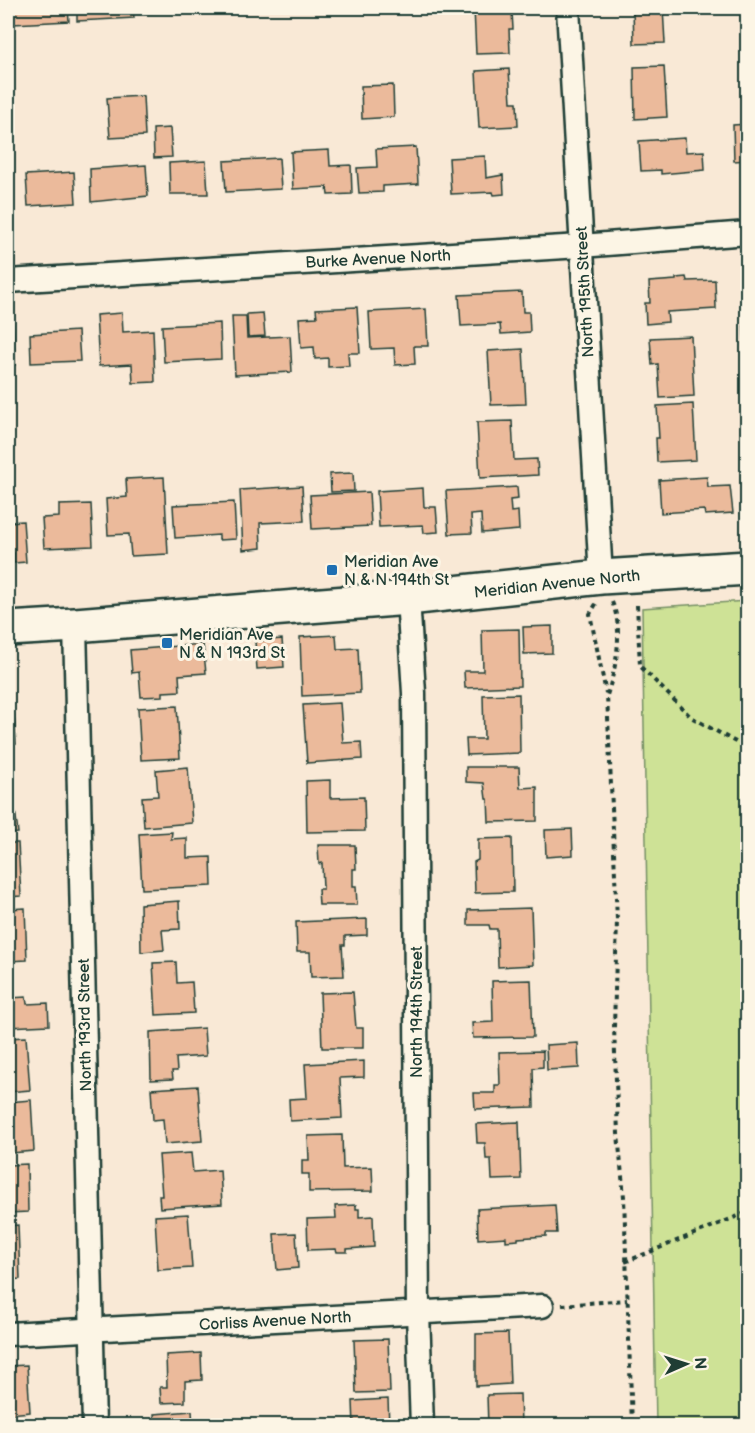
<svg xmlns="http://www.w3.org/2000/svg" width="755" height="1433" viewBox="0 0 755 1433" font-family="'Balsamiq Sans',sans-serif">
<rect width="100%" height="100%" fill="#f9e9d6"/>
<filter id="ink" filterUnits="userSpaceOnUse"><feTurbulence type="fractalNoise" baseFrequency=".0167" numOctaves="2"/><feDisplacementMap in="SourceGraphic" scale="12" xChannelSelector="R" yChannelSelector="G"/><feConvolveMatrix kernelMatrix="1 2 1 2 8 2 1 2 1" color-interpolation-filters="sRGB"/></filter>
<g filter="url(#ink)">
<polygon fill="#cee296" stroke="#769065" stroke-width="1.5" points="747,601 747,1425 656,1425 642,608"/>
<g fill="#ebba9b" stroke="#1f3d34" stroke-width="1.5">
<polygon points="12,8 68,8 69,21 13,24"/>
<polygon points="77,8 133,8 134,18 77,21"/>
<polygon points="144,8 204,8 204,10 145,13"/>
<polygon points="474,8 515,8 515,12 512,12 513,29 509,29 510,53 476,54"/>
<polygon points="633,8 663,8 665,43 634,44"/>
<polygon points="664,66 667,117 635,119 634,67"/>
<polygon points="509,69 511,102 517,102 518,126 479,128 476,71"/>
<polygon points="393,85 394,117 362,119 361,86"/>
<polygon points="143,96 145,136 110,138 107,98"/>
<polygon points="748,124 748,160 734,161 733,125"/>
<polygon points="170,128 172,157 154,158 153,129"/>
<polygon points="685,138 686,152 704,151 705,170 661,174 661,170 641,171 639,141"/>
<polygon points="416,147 418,184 383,186 383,192 359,193 357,168 377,167 376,149"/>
<polygon points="329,150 330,166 351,165 352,194 328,195 327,187 293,189 291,152"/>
<polygon points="485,156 486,178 503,175 504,194 494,195 493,192 451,194 449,158"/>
<polygon points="279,158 281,189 226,192 224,161"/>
<polygon points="206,161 208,194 170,194 169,163"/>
<polygon points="146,165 148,196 91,202 90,169"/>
<polygon points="8,170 10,204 8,204"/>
<polygon points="74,172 76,203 28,206 26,175"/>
<polygon points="686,277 687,281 715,280 716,309 667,312 668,322 646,324 645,303 650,303 649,282 676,280 676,278"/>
<polygon points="748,277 748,350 745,350 742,278"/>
<polygon points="522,292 523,312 529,312 530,332 501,334 500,324 461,326 459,295"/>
<polygon points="357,307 360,353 348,353 349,366 328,367 328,358 315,359 314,347 301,348 299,318 317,317 316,309"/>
<polygon points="426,309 428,346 414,346 415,364 395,365 394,348 371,349 369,312"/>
<polygon points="122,313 123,332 153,330 155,382 133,383 132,364 99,366 96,315"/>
<polygon points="263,313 265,336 248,337 247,314"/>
<polygon points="8,315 13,315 15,365 8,365"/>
<polygon points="232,316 246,316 247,338 290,336 292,372 235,375"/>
<polygon points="220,323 221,359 164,362 162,326"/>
<polygon points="78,331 80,361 31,363 30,334"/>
<polygon points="691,336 694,396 660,398 658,364 652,365 650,338"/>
<polygon points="523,349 526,404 491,405 488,351"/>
<polygon points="693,404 696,460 657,462 656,438 659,438 657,406"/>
<polygon points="512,421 514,460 537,459 538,475 480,478 477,422"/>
<polygon points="353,473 354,491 331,492 330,474"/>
<polygon points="164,477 168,554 131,556 129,534 108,535 106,499 127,497 126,479"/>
<polygon points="707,477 708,487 730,486 733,513 705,515 704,510 661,513 659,480"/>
<polygon points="302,486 304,521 260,523 261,548 243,550 240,490"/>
<polygon points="517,487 518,499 510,500 511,512 518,511 519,530 482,533 481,514 471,515 472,533 449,534 446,491"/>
<polygon points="423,488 424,507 436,507 438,532 424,533 423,525 379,527 377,491"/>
<polygon points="369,492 371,526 312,529 310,495"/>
<polygon points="234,502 236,539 219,540 219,535 175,538 173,505"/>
<polygon points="91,504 93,546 44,548 42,518 59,517 59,505"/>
<polygon points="23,521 26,562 14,563 14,553 8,553 8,522"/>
<polygon points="552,626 552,653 524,654 523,627"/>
<polygon points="519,629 520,686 465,688 464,671 483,671 482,630"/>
<polygon points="336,635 337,649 358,648 360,693 302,696 300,637"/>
<polygon points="282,639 284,667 257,669 255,641"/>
<polygon points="203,644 206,673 179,675 180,691 163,692 163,696 141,697 139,672 132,673 130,650"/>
<polygon points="519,694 520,753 467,755 466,739 484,739 483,695"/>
<polygon points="340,703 343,743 361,742 362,759 307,763 303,705"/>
<polygon points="177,706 180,758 141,760 138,708"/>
<polygon points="14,715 16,744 8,745 8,716"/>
<polygon points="188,767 192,823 144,827 142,797 158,796 156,770"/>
<polygon points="466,767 519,767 520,788 537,787 537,821 489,822 488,799 486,799 484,783 466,782"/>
<polygon points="330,780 330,798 364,797 365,831 307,832 306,781"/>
<polygon points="8,785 12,785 18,833 8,834"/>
<polygon points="572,829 573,855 546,857 545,830"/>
<polygon points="172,832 171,839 187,838 187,858 211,857 212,886 142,889 139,834"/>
<polygon points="512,838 513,892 475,893 474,862 478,860 478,839"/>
<polygon points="8,843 18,843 21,896 8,897"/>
<polygon points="318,845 355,845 356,869 353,869 353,886 356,886 357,905 319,905 318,889 323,889 322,863 319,864"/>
<polygon points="179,901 180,929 162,930 164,950 141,952 140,904"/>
<polygon points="25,908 27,960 8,961 8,909"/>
<polygon points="531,908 533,965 498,967 497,929 490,929 489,925 468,925 468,910"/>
<polygon points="367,919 367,935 345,936 345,945 342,945 344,976 311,977 310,952 297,952 296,922"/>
<polygon points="176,962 177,983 192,982 194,1013 156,1015 153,963"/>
<polygon points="8,972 10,998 26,997 27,1004 48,1003 49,1025 8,1027"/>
<polygon points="531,980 533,1037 473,1038 472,1023 493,1022 492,981"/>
<polygon points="353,992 356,1028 363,1028 363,1048 322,1048 320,993"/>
<polygon points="204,1028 206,1056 176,1058 177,1071 172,1071 173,1079 151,1080 150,1032"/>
<polygon points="26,1037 30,1090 8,1092 8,1038"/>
<polygon points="578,1043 579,1068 547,1070 546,1045"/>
<polygon points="543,1051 543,1067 533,1068 534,1107 475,1109 474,1093 495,1093 495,1085 500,1085 499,1052"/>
<polygon points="364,1061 364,1077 340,1078 342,1118 290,1121 289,1099 307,1098 305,1064"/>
<polygon points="198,1086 202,1141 165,1144 163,1119 153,1120 151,1089"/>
<polygon points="31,1100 34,1151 11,1153 9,1132 8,1133 8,1102"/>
<polygon points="519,1122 521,1179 492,1180 491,1159 486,1159 485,1143 477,1143 476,1124"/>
<polygon points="342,1135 343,1168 372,1167 373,1191 309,1192 309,1174 302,1174 302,1160 309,1160 308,1136"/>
<polygon points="191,1153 193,1172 220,1170 222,1204 160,1208 159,1196 162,1196 159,1155"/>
<polygon points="27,1164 28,1212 8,1213 8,1165"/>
<polygon points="356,1205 356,1209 359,1209 359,1217 373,1216 374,1247 347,1249 347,1252 337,1252 336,1249 308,1250 307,1219 336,1218 335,1206"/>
<polygon points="555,1205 557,1233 546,1233 546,1236 518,1238 518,1240 506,1241 506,1237 478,1239 477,1209"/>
<polygon points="188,1214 192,1268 158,1270 155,1216"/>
<polygon points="18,1225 20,1279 8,1280 8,1226"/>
<polygon points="296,1233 298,1268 277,1270 274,1234"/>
<polygon points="508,1333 510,1384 476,1386 476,1334"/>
<polygon points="388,1339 390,1392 356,1393 354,1340"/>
<polygon points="201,1353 202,1380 185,1381 185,1402 161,1403 160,1387 167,1387 166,1355"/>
<polygon points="27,1365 30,1412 10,1414 8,1366"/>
<polygon points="520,1394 521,1426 488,1426 487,1395"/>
<polygon points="388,1399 389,1426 354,1426 353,1401"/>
<polygon points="192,1411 193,1426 155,1426 154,1414"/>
<polygon points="48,1421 48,1426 8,1426 8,1424"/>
</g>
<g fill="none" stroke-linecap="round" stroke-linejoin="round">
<defs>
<g id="street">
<polyline points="568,8 601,577"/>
<polyline points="8,281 581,246 748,233"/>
<polyline points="408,598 414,693 418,1313 422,1426"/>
<polyline points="75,625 94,1426"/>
<polyline points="8,1334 542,1306"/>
</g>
<polyline id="secondary" points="8,629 75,625 408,598 601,577 748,568"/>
</defs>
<use href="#street" stroke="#1f3d34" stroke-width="27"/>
<use href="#secondary" stroke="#1f3d34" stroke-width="38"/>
<g stroke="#1f3d34" stroke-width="4" stroke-dasharray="4.5 4.5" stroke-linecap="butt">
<path d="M612,602C624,630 616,668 607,695L617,920L614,1027L618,1134L624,1197L632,1426"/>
<polyline points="596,604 590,614 606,693"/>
<polyline points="637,605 640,666 691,717 748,749"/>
<polyline points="625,1262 748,1212"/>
<polyline points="562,1305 627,1300"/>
</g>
<use href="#street" stroke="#fcf5e5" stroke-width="22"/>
<use href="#secondary" stroke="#fcf5e5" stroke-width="33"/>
</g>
</g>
<g fill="#1f6fb2" stroke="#fcf5e5" stroke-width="2">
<rect x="326" y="564" width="12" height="12" rx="3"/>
<rect x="161" y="637" width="12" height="12" rx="3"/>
</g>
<g text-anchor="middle" stroke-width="6" stroke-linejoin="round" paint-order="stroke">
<g font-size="16" fill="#1f3d34" stroke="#fcf5e5">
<text transform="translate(378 258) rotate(-3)" y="6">Burke Avenue North</text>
<text transform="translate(584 292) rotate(-93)" y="6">North 195th Street</text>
<text transform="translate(557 583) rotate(-6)" y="6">Meridian Avenue North</text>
<text transform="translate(416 1012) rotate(-90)" y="6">North 194th Street</text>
<text transform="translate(84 1025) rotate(-91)" y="6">North 193rd Street</text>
<text transform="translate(275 1320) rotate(-3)" y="6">Corliss Avenue North</text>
</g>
<g font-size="16" fill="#1f3d34" stroke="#fcf5e5" text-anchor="start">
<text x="344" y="567">Meridian Ave<tspan x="344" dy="18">N &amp; N 194th St</tspan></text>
<text x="179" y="640">Meridian Ave<tspan x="179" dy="18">N &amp; N 193rd St</tspan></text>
</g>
</g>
<rect width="755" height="1433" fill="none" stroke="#fcf5e5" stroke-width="30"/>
<rect x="15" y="15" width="725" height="1403" fill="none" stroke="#1f3d34" stroke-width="2" filter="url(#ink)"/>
<g transform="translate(686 1364) rotate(87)" stroke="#fcf5e5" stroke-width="4.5" paint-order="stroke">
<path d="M0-4.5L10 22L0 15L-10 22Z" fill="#1f3d34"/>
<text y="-9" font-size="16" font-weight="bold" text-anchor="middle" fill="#1f3d34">N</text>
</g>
</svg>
